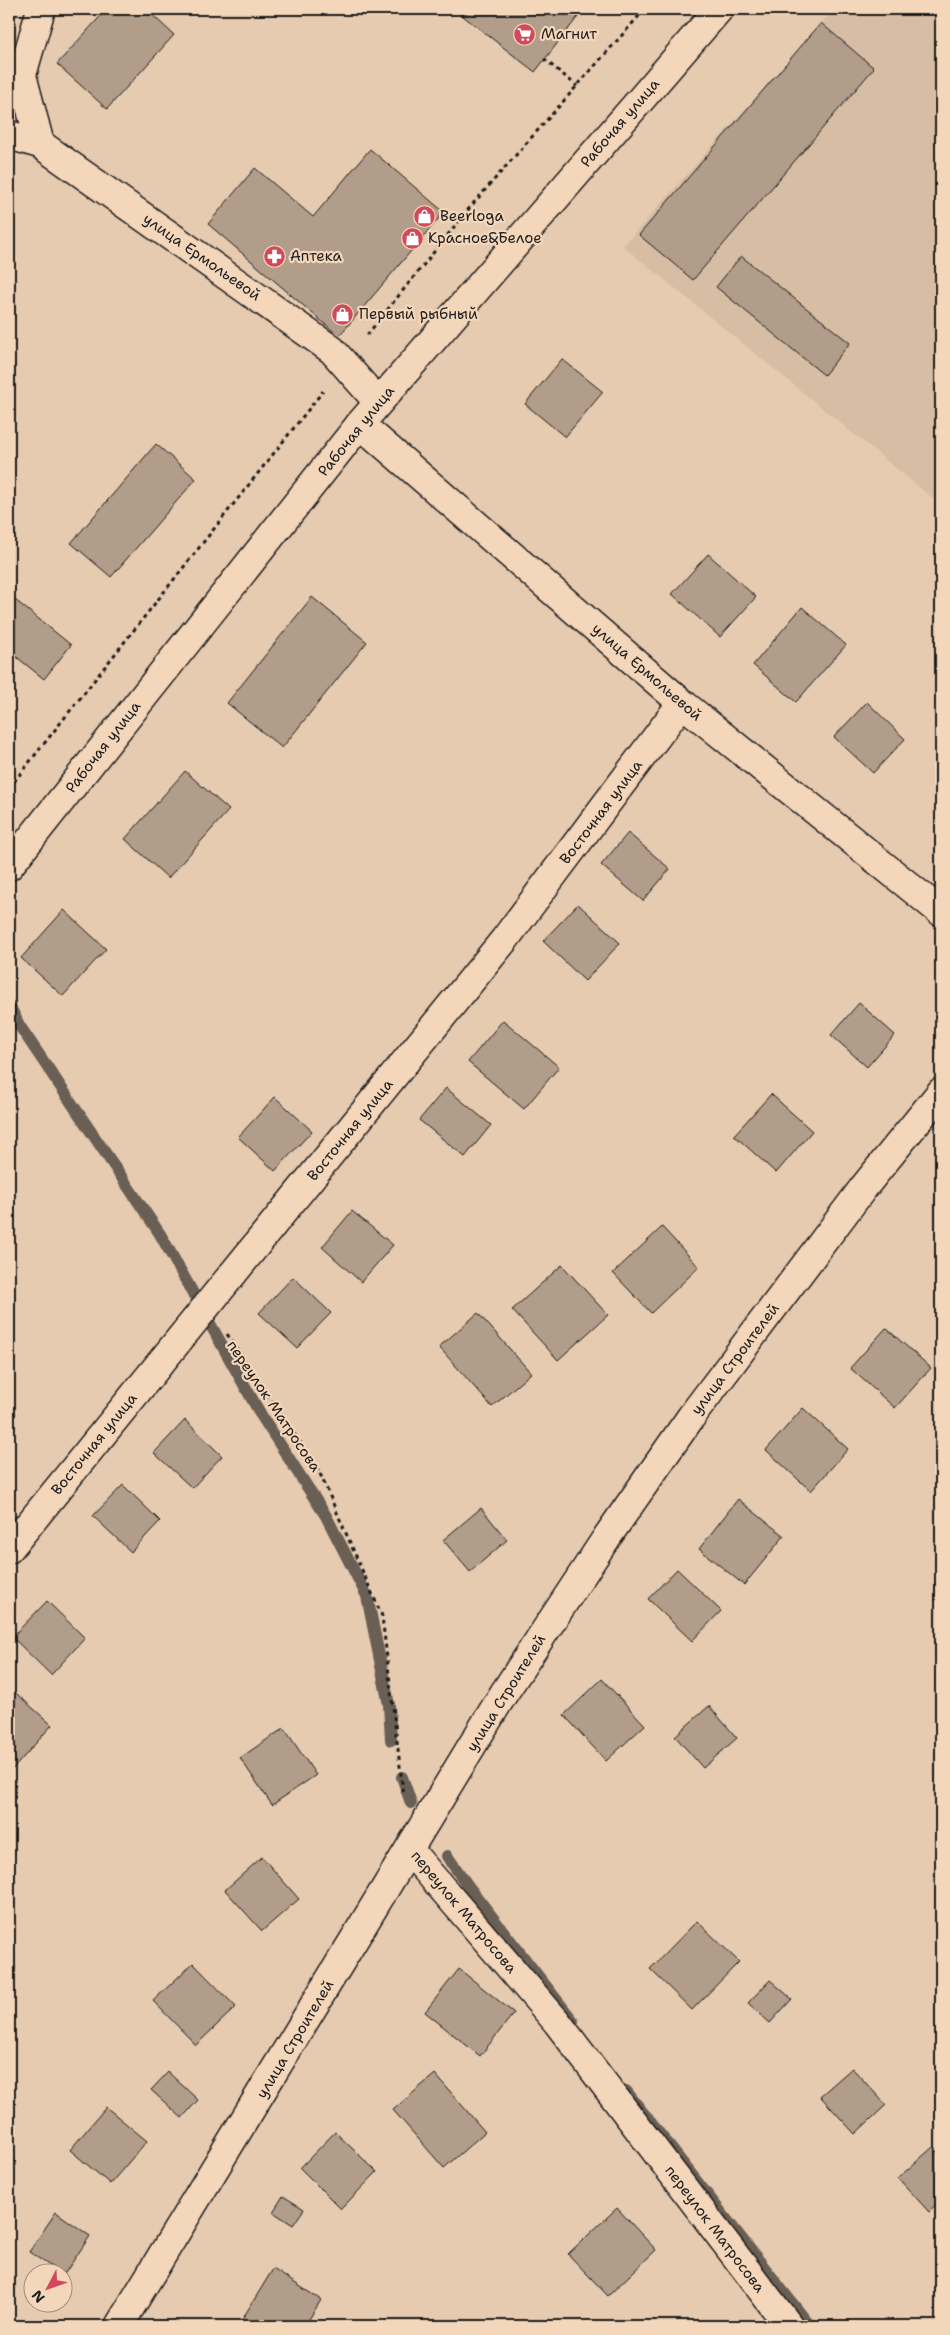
<svg xmlns="http://www.w3.org/2000/svg" width="950" height="2335" viewBox="0 0 950 2335" font-family="'Shantell Sans',sans-serif">
<rect width="100%" height="100%" fill="#e7cbb0"/>
<filter id="ink" filterUnits="userSpaceOnUse"><feTurbulence type="fractalNoise" baseFrequency=".02" numOctaves="2"/><feDisplacementMap in="SourceGraphic" scale="10" xChannelSelector="R" yChannelSelector="G"/><feConvolveMatrix kernelMatrix="1 2 1 2 8 2 1 2 1" color-interpolation-filters="sRGB"/></filter>
<g filter="url(#ink)">
<polygon fill="#d7bda4" points="834,9 941,9 941,505 623,246"/>
<g fill="none" stroke-linecap="round" stroke-linejoin="round">
<g stroke="#695e54" stroke-width="12">
<polyline points="9,1005 19,1025 160,1234 261,1415 326,1516 367,1596 389,1705 391,1740"/>
<polyline points="402,1777 411,1803"/>
<polyline points="447,1856 468,1886 573,2021"/>
<polyline points="626,2091 810,2326"/>
</g>
</g>
<g fill="#b19d89" stroke="#1c1c1c">
<polygon points="107,9 146,9 174,35 107,109 57,64"/>
<polygon points="454,9 584,9 535,72"/>
<polygon points="821,23 874,68 693,280 639,235"/>
<polygon points="370,149 444,212 339,336 208,224 255,168 313,217"/>
<polygon points="741,256 850,343 824,375 716,287"/>
<polygon points="562,359 603,392 565,437 525,404"/>
<polygon points="156,444 196,479 111,577 71,543"/>
<polygon points="708,554 756,597 720,637 672,594"/>
<polygon points="9,595 71,645 44,679 9,651"/>
<polygon points="312,597 367,642 282,748 227,703"/>
<polygon points="802,607 846,645 796,702 753,665"/>
<polygon points="867,702 905,739 873,773 834,737"/>
<polygon points="185,771 229,810 168,878 125,839"/>
<polygon points="628,833 670,869 643,901 601,865"/>
<polygon points="578,904 620,943 585,981 543,941"/>
<polygon points="64,910 106,949 63,996 21,958"/>
<polygon points="859,1003 895,1035 867,1067 831,1035"/>
<polygon points="503,1020 559,1067 524,1109 468,1062"/>
<polygon points="446,1088 491,1125 465,1157 419,1120"/>
<polygon points="771,1094 812,1131 776,1173 734,1135"/>
<polygon points="275,1097 312,1131 275,1171 238,1137"/>
<polygon points="352,1211 393,1245 361,1282 322,1247"/>
<polygon points="662,1227 699,1267 651,1313 613,1273"/>
<polygon points="562,1265 608,1315 558,1360 512,1310"/>
<polygon points="293,1277 331,1313 297,1348 259,1313"/>
<polygon points="478,1313 531,1373 492,1407 439,1347"/>
<polygon points="886,1328 931,1368 895,1408 850,1368"/>
<polygon points="803,1408 848,1449 811,1491 766,1450"/>
<polygon points="185,1420 222,1456 192,1488 154,1453"/>
<polygon points="123,1485 160,1521 131,1552 93,1516"/>
<polygon points="738,1499 784,1536 744,1585 699,1549"/>
<polygon points="481,1508 507,1540 470,1572 443,1540"/>
<polygon points="677,1569 721,1611 692,1641 648,1599"/>
<polygon points="47,1601 85,1638 51,1675 12,1637"/>
<polygon points="602,1679 645,1725 606,1761 564,1715"/>
<polygon points="9,1687 52,1725 13,1769 9,1765"/>
<polygon points="709,1706 737,1738 703,1768 675,1736"/>
<polygon points="284,1728 316,1775 272,1805 240,1758"/>
<polygon points="262,1857 299,1899 262,1931 225,1890"/>
<polygon points="697,1921 739,1962 692,2010 650,1969"/>
<polygon points="193,1963 236,2007 196,2045 153,2001"/>
<polygon points="459,1969 514,2013 480,2056 425,2012"/>
<polygon points="770,1980 792,1999 770,2023 748,2003"/>
<polygon points="852,2068 886,2105 855,2134 820,2096"/>
<polygon points="168,2072 198,2100 182,2118 151,2090"/>
<polygon points="435,2074 485,2132 444,2168 393,2110"/>
<polygon points="106,2107 147,2141 110,2184 70,2150"/>
<polygon points="335,2132 377,2172 341,2209 300,2168"/>
<polygon points="933,2147 941,2157 941,2201 929,2212 898,2178"/>
<polygon points="283,2196 304,2209 293,2225 273,2212"/>
<polygon points="617,2208 656,2250 608,2296 568,2254"/>
<polygon points="56,2212 90,2236 63,2276 62,2272 59,2272 29,2252"/>
<polygon points="273,2269 321,2300 305,2326 238,2326"/>
</g>
<g fill="none" stroke-linecap="round" stroke-linejoin="round">
<defs>
<g id="street">
<polyline points="9,135 40,144 332,350 378,402"/>
<polyline points="40,144 22,75 41,9"/>
<polyline points="360,424 682,703 941,912"/>
<polyline points="9,866 360,424 719,9"/>
<polyline points="9,1549 505,939 682,703"/>
<polyline points="410,1851 557,2022 789,2326"/>
</g>
<polyline id="secondary" points="119,2326 504,1693 607,1537 691,1417 864,1187 941,1092"/>
</defs>
<use href="#street" stroke="#1c1c1c" stroke-width="31"/>
<use href="#secondary" stroke="#1c1c1c" stroke-width="31"/>
<g stroke="#1c1c1c" stroke-width="3" stroke-dasharray="4 4" stroke-linecap="butt">
<polyline points="544,59 577,86"/>
<polyline points="367,335 471,206 645,9"/>
<polyline points="9,788 323,391"/>
<polyline points="227,1334 318,1469 382,1616 403,1791"/>
</g>
<use href="#street" stroke="#f4d6ba" stroke-width="28"/>
<use href="#secondary" stroke="#f4d6ba" stroke-width="28"/>
</g>
</g>
<defs>
<symbol id="supermarket-disc" viewBox="-11 -11 22 22"><circle r="9.5" fill="#d1495b" stroke="#f4d6ba"/><path d="M-6-5.5h2.5l.6 2H6L4.5 2H-2.5L-4.4-4H-6ZM-1.5 3.2a1.3 1.3 0 1 0 .1 0ZM3 3.2a1.3 1.3 0 1 0 .1 0Z" fill="#fff"/></symbol>
<symbol id="shop-disc" viewBox="-11 -11 22 22"><circle r="9.5" fill="#d1495b" stroke="#f4d6ba"/><path d="M-5-2.5h2.3a2.7 3.5 0 0 1 5.4 0H5L5.5 6h-11ZM-1.5-2.5h3a1.5 2.3 0 0 0-3 0Z" fill="#fff"/></symbol>
<symbol id="pharmacy-disc" viewBox="-11 -11 22 22"><circle r="9.5" fill="#d1495b" stroke="#f4d6ba"/><path d="M-2-6h4v4h4v4h-4v4h-4v-4h-4v-4h4Z" fill="#fff"/></symbol>
</defs>
<g fill-rule="evenodd">
<use href="#supermarket-disc" x="512" y="22" width="25" height="25"/>
<use href="#shop-disc" x="412" y="204" width="25" height="25"/>
<use href="#shop-disc" x="400" y="226" width="25" height="25"/>
<use href="#pharmacy-disc" x="262" y="244" width="25" height="25"/>
<use href="#shop-disc" x="330" y="302" width="25" height="25"/>
</g>
<g text-anchor="middle" stroke-width="4.5" stroke-linejoin="round" paint-order="stroke">
<g font-size="15" fill="#1c1c1c" stroke="#f4d6ba" text-anchor="start">
<text x="541" y="39">Магнит</text>
<text x="440" y="221">Beerloga</text>
<text x="428" y="243">Красное&amp;Белое</text>
<text x="290" y="261">Аптека</text>
<text x="359" y="319">Первый рыбный</text>
</g>
<g font-size="15" fill="#1c1c1c" stroke="#f4d6ba">
<text transform="translate(620 123) rotate(-49)" y="5">Рабочая улица</text>
<text transform="translate(202 257) rotate(35)" y="5">улица Ермольевой</text>
<text transform="translate(356 431) rotate(-51)" y="5">Рабочая улица</text>
<text transform="translate(647 672) rotate(41)" y="5">улица Ермольевой</text>
<text transform="translate(103 747) rotate(-52)" y="5">Рабочая улица</text>
<text transform="translate(601 812) rotate(-53)" y="5">Восточная улица</text>
<text transform="translate(350 1130) rotate(-51)" y="5">Восточная улица</text>
<text transform="translate(735 1359) rotate(-53)" y="5">улица Строителей</text>
<text transform="translate(274 1406) rotate(56)" y="5">переулок Матросова</text>
<text transform="translate(94 1444) rotate(-51)" y="5">Восточная улица</text>
<text transform="translate(506 1693) rotate(-58)" y="5">улица Строителей</text>
<text transform="translate(464 1912) rotate(50)" y="5">переулок Матросова</text>
<text transform="translate(295 2039) rotate(-59)" y="5">улица Строителей</text>
<text transform="translate(715 2229) rotate(53)" y="5">переулок Матросова</text>
</g>
</g>
<rect width="950" height="2335" fill="none" stroke="#f4d6ba" stroke-width="30"/>
<rect x="15" y="15" width="920" height="2305" fill="none" stroke="#1c1c1c" stroke-width="2" filter="url(#ink)"/>
<g transform="translate(48 2288) rotate(229)"><circle r="24" fill="#f4d6ba" stroke="#9e8c7b"/>
<path d="M0-4L9 19L0 12L-9 19Z" fill="#d1495b"/>
<text y="-8" font-size="14" font-weight="bold" text-anchor="middle" fill="#1c1c1c">N</text>
</g>
</svg>
